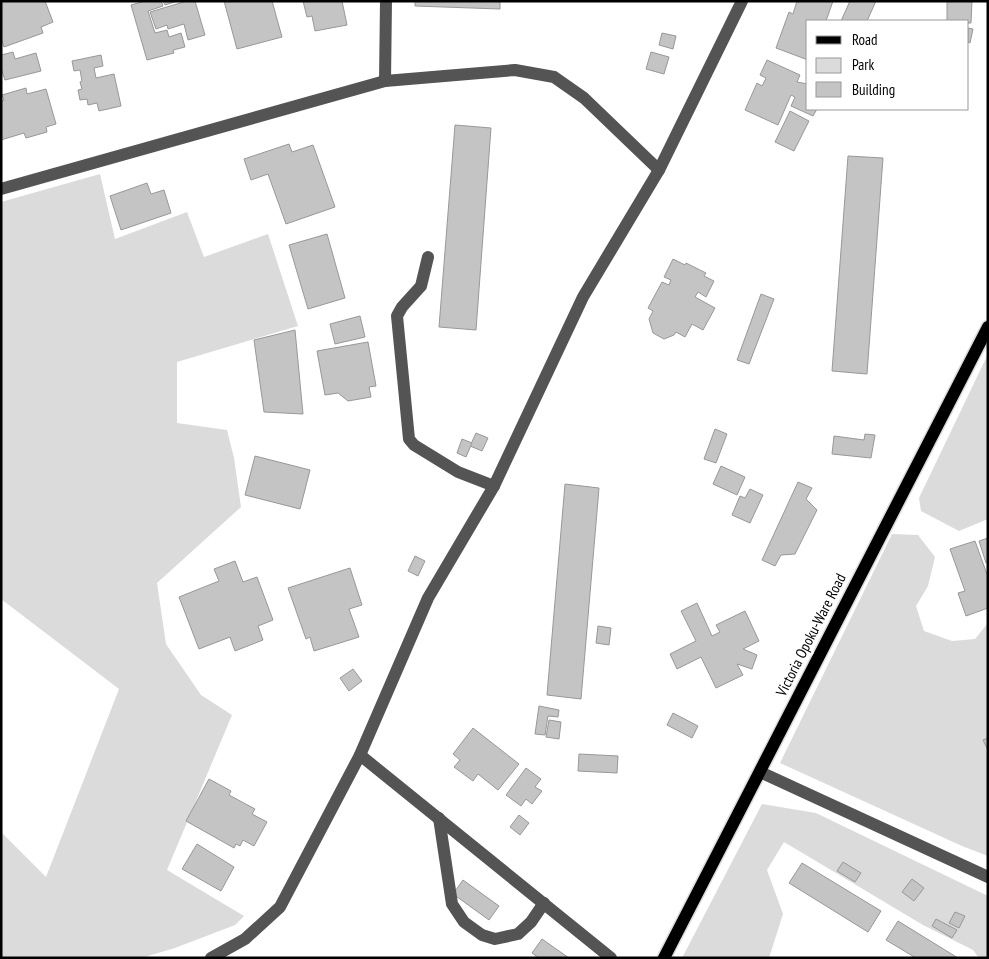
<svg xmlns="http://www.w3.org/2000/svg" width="989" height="959" viewBox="0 0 989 959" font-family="'PT Sans Narrow',sans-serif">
<rect width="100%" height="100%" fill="#fff"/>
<g fill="#dbdbdb">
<polygon points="100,174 115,239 187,212 204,257 268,234 298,326 177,362 177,423 227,430 234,458 241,507 157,583 166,644 201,695 232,715 167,870 244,916 235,925 175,948 141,958 1,958 1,832 46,877 119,689 1,599 1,202"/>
<polygon points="988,354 988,519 959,531 921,511 919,498"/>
<polygon points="892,534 918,535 935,557 928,586 916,606 924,631 952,641 975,639 988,623 988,856 962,846 780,763"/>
<polygon points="762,804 816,813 988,896 988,958 979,958 973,950 923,925 784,842 767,870 783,914 769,958 682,958"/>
</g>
<g fill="#c4c4c4" stroke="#989898">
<polygon points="1,1 45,1 53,22 41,27 43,33 4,47 1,38"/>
<polygon points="145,1 161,1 163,6 148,11 155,33 167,30 169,37 181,33 185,47 173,50 174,53 147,60 131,5"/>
<polygon points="163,1 178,1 165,5"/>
<polygon points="187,1 195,1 205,35 188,40 184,24 168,29 167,25 156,29 150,12"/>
<polygon points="224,1 272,1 282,37 237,49"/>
<polygon points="303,1 342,1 347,25 315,31 312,16 307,17"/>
<polygon points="415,1 500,1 500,9 415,6"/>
<polygon points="797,1 833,1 826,21 808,21 808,60 776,48 789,12 793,14"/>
<polygon points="850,1 876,1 867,21 841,21"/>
<polygon points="947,1 972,1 971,23 968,23 968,21 947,21"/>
<polygon points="968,28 973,29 970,43 968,42"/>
<polygon points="662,33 676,36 673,49 659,45"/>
<polygon points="13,52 15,59 36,53 41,71 5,80 1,68 1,55"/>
<polygon points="651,52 669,57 664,74 646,69"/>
<polygon points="101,55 103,66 94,68 96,78 114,74 121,106 99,111 97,103 88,105 87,99 80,100 78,90 82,89 80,82 82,81 80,70 74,71 72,61"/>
<polygon points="767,60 800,75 797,82 808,84 808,109 817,109 813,116 791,106 795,97 791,95 778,125 745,110 757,83 762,86 766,78 760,75"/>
<polygon points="26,88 27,94 46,89 56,124 46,127 47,132 26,138 24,133 1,140 1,101 4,100 2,95"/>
<polygon points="790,111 809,121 794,151 775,142"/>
<polygon points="455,125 491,128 476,330 439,327"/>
<polygon points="289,144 292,152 313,145 335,207 286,224 268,174 251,180 244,159"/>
<polygon points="848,156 883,158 867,374 832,371"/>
<polygon points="147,183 151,194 164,190 171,213 121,230 110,196"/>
<polygon points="327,234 345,298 308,309 289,245"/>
<polygon points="673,259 685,265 686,263 706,273 704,276 714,281 706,297 698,292 695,297 715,308 703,330 692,324 685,337 676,332 674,335 664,339 653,333 649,319 653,311 648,308 662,282 669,285 671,280 664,277"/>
<polygon points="761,294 774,299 749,364 737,360"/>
<polygon points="360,316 365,337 335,344 330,324"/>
<polygon points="295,330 303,414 264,412 254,340"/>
<polygon points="368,342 376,386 369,387 371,397 348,401 338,393 325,395 317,351"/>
<polygon points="715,429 727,434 716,463 704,459"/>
<polygon points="476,433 488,438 482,451 470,446"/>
<polygon points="865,434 875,435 871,458 832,454 834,436 864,440"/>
<polygon points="462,439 472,443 466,457 457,453"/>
<polygon points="255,456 310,470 300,509 245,495"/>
<polygon points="721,466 745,477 737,495 713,484"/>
<polygon points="798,482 812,488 806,499 817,510 795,554 781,555 775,566 762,560"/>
<polygon points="565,484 599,488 581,699 547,695"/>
<polygon points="750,489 763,495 750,523 732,515 740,496 745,498"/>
<polygon points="988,538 988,563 986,563 979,541"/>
<polygon points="975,541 988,577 988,608 966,616 958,593 965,591 950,549"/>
<polygon points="415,556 425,561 418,576 408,571"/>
<polygon points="235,561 243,582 257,577 273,620 258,626 263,640 235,651 230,637 199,649 179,597 219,581 214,569"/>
<polygon points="350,568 362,605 349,609 359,637 314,651 310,637 306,639 288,588"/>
<polygon points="697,603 712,636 720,632 716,625 745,611 759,641 743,649 757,655 752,669 737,664 743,675 716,688 701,657 677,669 670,654 696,641 681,611"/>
<polygon points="598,626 611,628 609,645 596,643"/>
<polygon points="353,669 362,681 349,691 340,678"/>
<polygon points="539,706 559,710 558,717 548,716 545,735 535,734"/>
<polygon points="673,713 698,726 692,738 667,725"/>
<polygon points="549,720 561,722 559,739 546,737"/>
<polygon points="473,728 519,764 498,790 478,774 473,781 454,767 460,760 453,754"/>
<polygon points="988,738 988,750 983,740"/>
<polygon points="579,754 618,756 617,773 578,771"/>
<polygon points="526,768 541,779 535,787 542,791 532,804 526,799 521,806 506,795"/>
<polygon points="209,779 231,791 229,795 255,809 252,814 267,822 254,846 243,840 240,846 236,844 234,848 186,821"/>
<polygon points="519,815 529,823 520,835 510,827"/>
<polygon points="197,844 234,867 221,891 182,869"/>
<polygon points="843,862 861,873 855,882 837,871"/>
<polygon points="802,863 881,911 868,932 789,883"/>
<polygon points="912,879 924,888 914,901 902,892"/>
<polygon points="463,880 499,906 489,920 453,894"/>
<polygon points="955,912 965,916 959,928 949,923"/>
<polygon points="936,919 957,930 952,938 932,926"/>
<polygon points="898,921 958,958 916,958 886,940"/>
<polygon points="542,939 569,958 539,958 532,953"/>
</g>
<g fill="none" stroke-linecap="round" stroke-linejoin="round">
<defs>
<polyline id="major" points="664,958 988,327"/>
</defs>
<use href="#major" stroke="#dbdbdb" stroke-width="15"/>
<g stroke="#545454" stroke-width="12">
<polyline points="385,81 386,1"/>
<polyline points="1,189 385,81 515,70 554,77 584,98 659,170"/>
<polyline points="428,257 421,286 402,307 397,316 409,439 414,445 458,472 494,486"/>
<polyline points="360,755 611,958"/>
<polyline points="760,772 988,877"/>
<polyline points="439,818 452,904 464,922 482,935 495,939 518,934 531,922 544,903"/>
<polyline points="211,958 245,939 280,907 360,755 428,598 494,486 583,297 659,170 742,1"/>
</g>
<use href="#major" stroke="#000" stroke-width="12"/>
</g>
<g text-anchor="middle" stroke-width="5" stroke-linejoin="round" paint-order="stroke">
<g font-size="15" fill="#000" stroke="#fff">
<text transform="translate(811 635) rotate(-63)" y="5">Victoria Opoku-Ware Road</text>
</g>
</g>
<rect width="989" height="959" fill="none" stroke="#000000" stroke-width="5"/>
<rect x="806" y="20" width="162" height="90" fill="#ffffff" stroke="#999999"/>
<rect x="816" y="36" width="25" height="8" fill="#000000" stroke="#999999"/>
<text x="852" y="45" font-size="15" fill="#000000">Road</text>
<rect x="816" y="58" width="25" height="15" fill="#dbdbdb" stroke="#999999"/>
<text x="852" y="70" font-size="15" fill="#000000">Park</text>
<rect x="816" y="82" width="25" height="15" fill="#c4c4c4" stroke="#999999"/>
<text x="852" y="95" font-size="15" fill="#000000">Building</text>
</svg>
